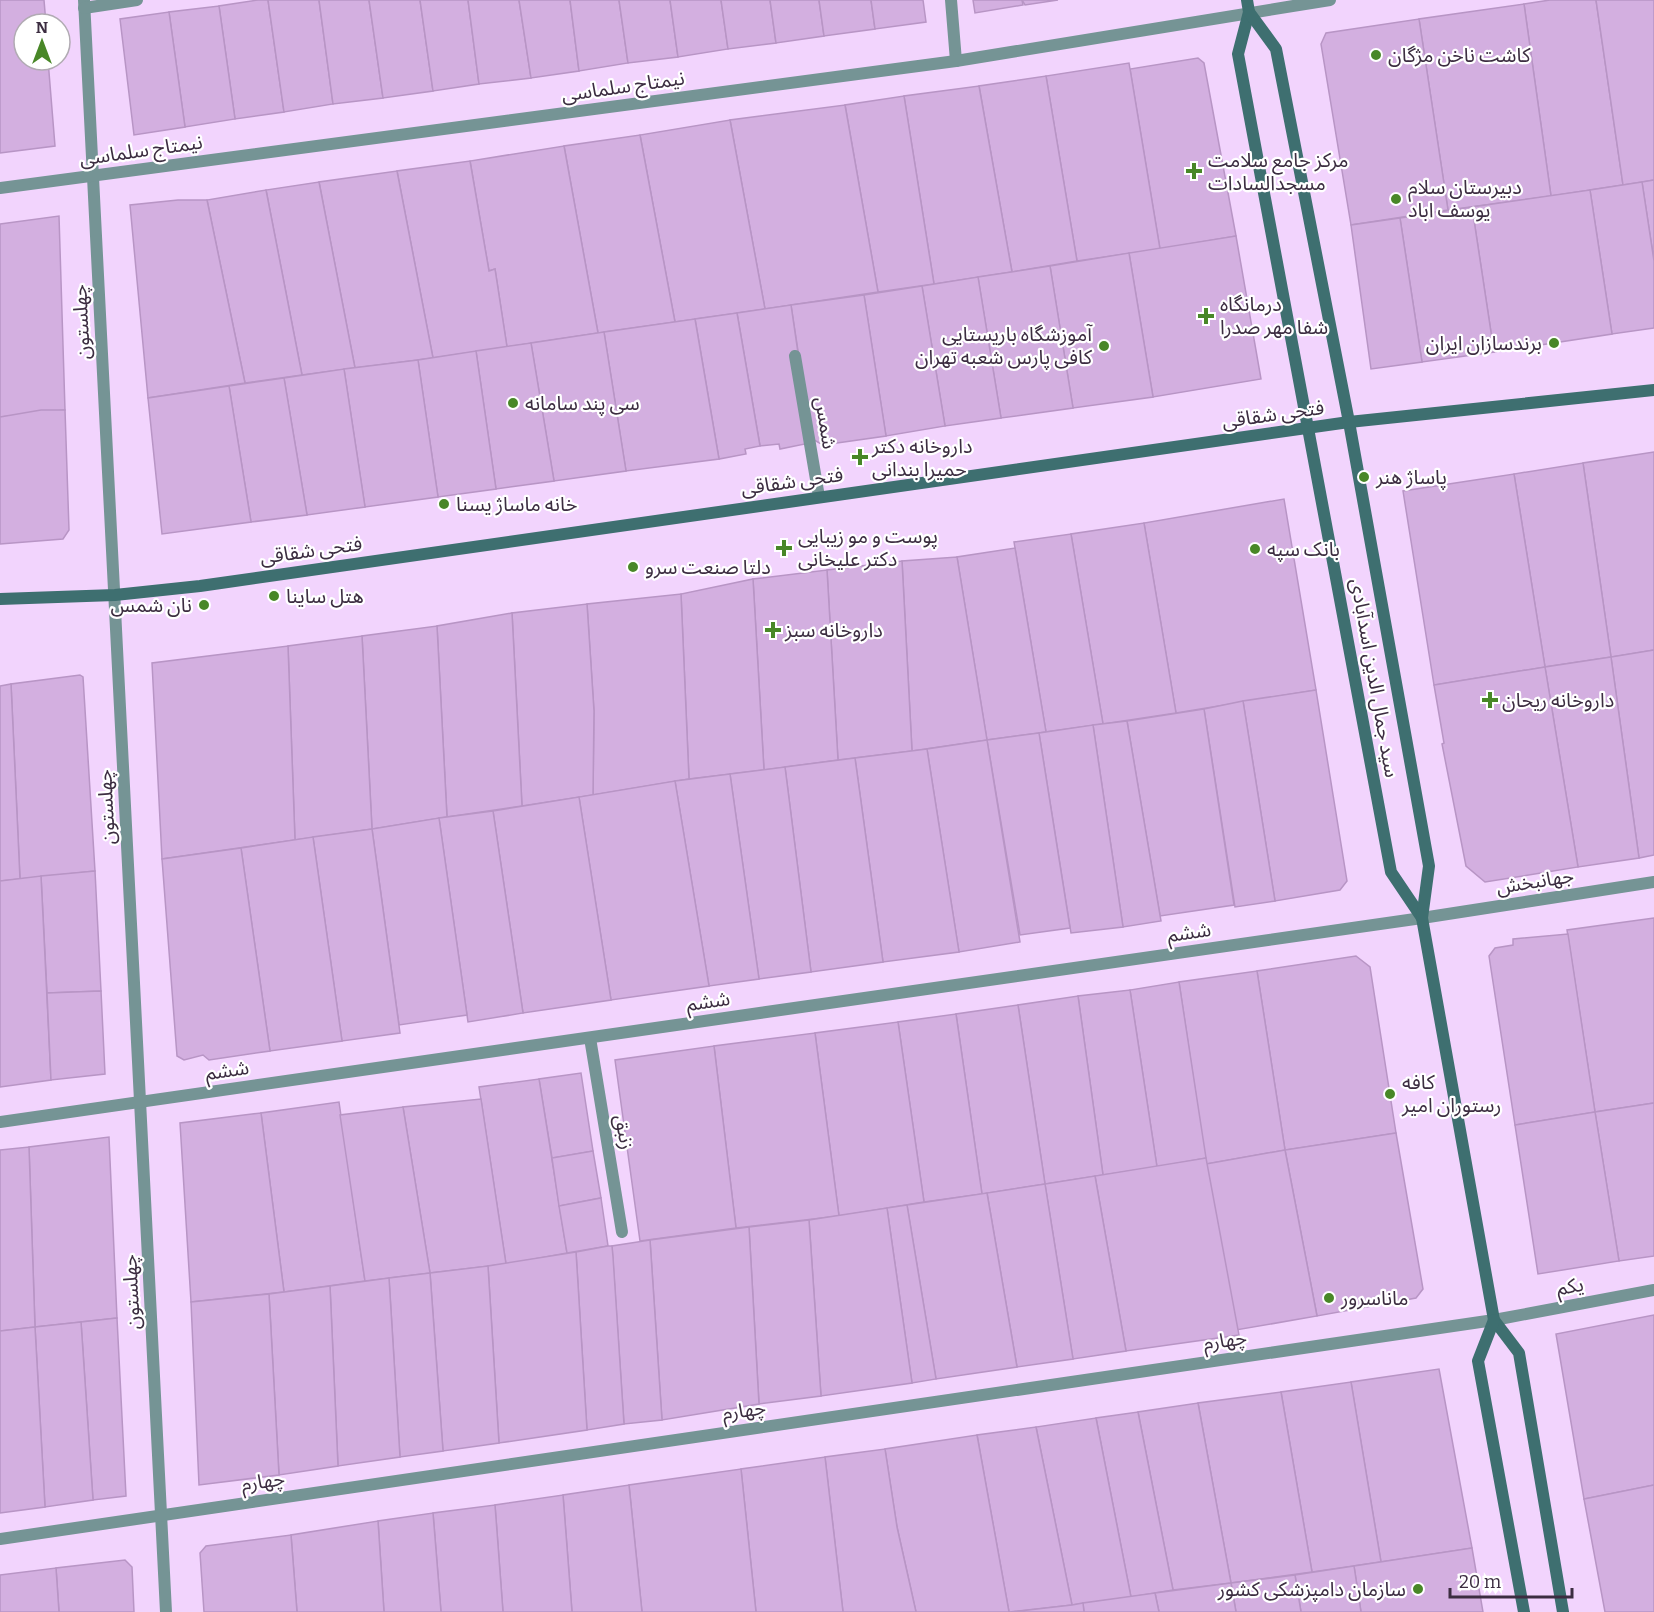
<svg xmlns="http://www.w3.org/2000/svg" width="1654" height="1612" viewBox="0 0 1654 1612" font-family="Bitter,'Noto Sans Arabic',serif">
<rect width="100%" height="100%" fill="#f2d4fd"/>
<g fill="#d3afe0" stroke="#b895c5" stroke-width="1.5">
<polygon points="0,0 44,0 46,24 24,24 24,60 48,60 55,146 0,153"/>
<polygon points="258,0 268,0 284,112 235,119 219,6"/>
<polygon points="268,0 319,0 333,104 284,112"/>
<polygon points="319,0 369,0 383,98 333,104"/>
<polygon points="369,0 420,0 433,91 383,98"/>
<polygon points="420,0 468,0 479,84 433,91"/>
<polygon points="468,0 519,0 531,78 479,84"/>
<polygon points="519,0 570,0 579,71 531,78"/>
<polygon points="570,0 619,0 628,63 579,71"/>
<polygon points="619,0 670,0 678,57 628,63"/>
<polygon points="670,0 721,0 728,49 678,57"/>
<polygon points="721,0 770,0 776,43 728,49"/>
<polygon points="770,0 819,0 824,36 776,43"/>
<polygon points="819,0 871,0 875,29 824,36"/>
<polygon points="871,0 923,0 926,22 875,29"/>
<polygon points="973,0 1022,0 1023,5 975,13"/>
<polygon points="1022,0 1058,0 1025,5"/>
<polygon points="1550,0 1596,0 1623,185 1551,196 1524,4"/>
<polygon points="1596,0 1654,0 1654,180 1623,185"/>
<polygon points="1524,4 1551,196 1448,210 1419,19"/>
<polygon points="219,6 235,119 185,127 169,12"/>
<polygon points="169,12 185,127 134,135 120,19"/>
<polygon points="1419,19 1448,210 1351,225 1321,44 1326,33"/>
<polygon points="1198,58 1204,63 1236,236 1160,249 1130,69"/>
<polygon points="1129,63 1160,249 1077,261 1046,76"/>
<polygon points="1046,76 1077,261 1012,272 979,86"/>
<polygon points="979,86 1012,272 934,284 904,96"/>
<polygon points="904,96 934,284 878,292 845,105"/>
<polygon points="845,105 878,292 765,309 730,120"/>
<polygon points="730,120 765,309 675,322 640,135"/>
<polygon points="640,135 675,322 598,333 564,146"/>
<polygon points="564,146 598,333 507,347 495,269 489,271 470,161"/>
<polygon points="470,161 489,271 495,269 507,347 433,358 397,171"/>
<polygon points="397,171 433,358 355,368 319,182"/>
<polygon points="1654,180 1654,261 1642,182"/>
<polygon points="319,182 355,368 302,375 266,190"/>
<polygon points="1642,182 1654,261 1654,328 1612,334 1590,190"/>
<polygon points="266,190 302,375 245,383 207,200"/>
<polygon points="1590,190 1612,334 1494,352 1472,207"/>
<polygon points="178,200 207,200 245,383 148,398 130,205"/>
<polygon points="1472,207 1494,352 1422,362 1400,218"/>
<polygon points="59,216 65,410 0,417 0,224"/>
<polygon points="1400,218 1422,362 1371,369 1351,225"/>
<polygon points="1236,236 1261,379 1153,397 1129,253"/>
<polygon points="1129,253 1153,397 1073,408 1050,266"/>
<polygon points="1050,266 1073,408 1001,418 978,277"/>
<polygon points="978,277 1001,418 945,426 922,286"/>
<polygon points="922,286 945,426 886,436 864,295"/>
<polygon points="864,295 886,436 823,445 814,440 809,423 791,305"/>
<polygon points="791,305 798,353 805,444 780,449 779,444 760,446 737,313"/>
<polygon points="737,313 760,446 745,449 746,454 719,459 695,319"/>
<polygon points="695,319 719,459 626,471 604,332"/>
<polygon points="604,332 626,471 554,481 531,343"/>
<polygon points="531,343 554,481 496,489 476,351"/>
<polygon points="476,351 496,489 438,497 418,360"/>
<polygon points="418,360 438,497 365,507 344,369"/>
<polygon points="344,369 365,507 307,515 284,378"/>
<polygon points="284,378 307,515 251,522 229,386"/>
<polygon points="229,386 251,522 162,534 148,398"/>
<polygon points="41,410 65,410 69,530 63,539 0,544 0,417"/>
<polygon points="1654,452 1654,650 1611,657 1583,463"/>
<polygon points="1583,463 1611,657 1545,667 1514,474"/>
<polygon points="1514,474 1545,667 1434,685 1403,491"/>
<polygon points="1284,499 1316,690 1176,713 1144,523"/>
<polygon points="1144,523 1176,713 1103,724 1071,534"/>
<polygon points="1071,534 1103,724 1046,732 1014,542"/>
<polygon points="1015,548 1046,732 987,740 957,557"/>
<polygon points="957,557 987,740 912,751 902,561"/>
<polygon points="902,561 912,751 838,760 827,570"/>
<polygon points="827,570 838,760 764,770 753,579"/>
<polygon points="753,579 764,770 689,779 681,594"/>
<polygon points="681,594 689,779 593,795 594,711 587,604"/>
<polygon points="587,604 594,711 593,795 522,806 512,613"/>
<polygon points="512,613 522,806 447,817 437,626"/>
<polygon points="437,626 447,817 372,829 362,636"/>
<polygon points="362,636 372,829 295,840 288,646"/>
<polygon points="288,646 295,840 162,859 152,663"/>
<polygon points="1654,650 1654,855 1639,858 1611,657"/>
<polygon points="1611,657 1639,858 1578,867 1545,667"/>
<polygon points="1545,667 1578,867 1485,882 1466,866 1442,744 1444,743 1434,685"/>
<polygon points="80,675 83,677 95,871 20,879 11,684"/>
<polygon points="11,684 20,879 0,881 0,686"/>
<polygon points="1316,690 1347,881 1340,890 1275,901 1243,701"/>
<polygon points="1243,701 1275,901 1235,907 1204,709"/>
<polygon points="1204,709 1234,905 1160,916 1127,721"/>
<polygon points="1127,721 1161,921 1123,927 1093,725"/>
<polygon points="1093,725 1123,927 1071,933 1039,733"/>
<polygon points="1039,733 1070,928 1020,935 987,740"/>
<polygon points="987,740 1020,942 959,952 927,749"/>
<polygon points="927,749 959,952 883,962 855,758"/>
<polygon points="855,758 883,962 811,972 785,767"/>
<polygon points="785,767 811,972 759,979 730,774"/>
<polygon points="730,774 759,979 709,986 675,781"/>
<polygon points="675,781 709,986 611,1000 579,797"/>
<polygon points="579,797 611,1000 523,1013 493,811"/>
<polygon points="493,811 523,1013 468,1022 439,818"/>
<polygon points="439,818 467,1015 399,1025 372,829"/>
<polygon points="372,829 400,1033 342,1041 313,837"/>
<polygon points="313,837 342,1041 270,1051 241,848"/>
<polygon points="241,848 270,1051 209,1060 203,1055 184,1060 177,1056 162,859"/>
<polygon points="95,871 101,991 47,993 41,876"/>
<polygon points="41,876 51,1080 0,1087 0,881"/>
<polygon points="1654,918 1654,1103 1595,1112 1567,930"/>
<polygon points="1568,934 1595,1112 1515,1125 1489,956 1495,948 1513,945 1513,939"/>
<polygon points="1356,956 1370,967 1396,1133 1285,1150 1257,971"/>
<polygon points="1257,971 1285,1150 1206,1164 1179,982"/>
<polygon points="1179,982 1206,1158 1157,1167 1130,990"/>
<polygon points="1130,990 1157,1167 1103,1175 1078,996"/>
<polygon points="101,991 105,1074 51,1080 47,993"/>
<polygon points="1078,996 1103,1175 1045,1184 1018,1005"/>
<polygon points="1018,1005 1045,1184 982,1194 956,1014"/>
<polygon points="956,1014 982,1194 924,1202 898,1022"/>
<polygon points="898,1022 924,1202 839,1216 815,1033"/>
<polygon points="815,1033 839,1216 736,1228 714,1046"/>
<polygon points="714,1046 736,1228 640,1241 615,1060"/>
<polygon points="581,1073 593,1151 552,1158 539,1079"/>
<polygon points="539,1079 567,1253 506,1264 479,1087"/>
<polygon points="481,1099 506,1264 430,1273 403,1107"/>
<polygon points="339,1102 365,1281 284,1292 261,1113"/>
<polygon points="1654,1103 1654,1256 1619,1261 1595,1112"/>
<polygon points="403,1107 430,1273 365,1281 340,1115"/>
<polygon points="1595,1112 1619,1261 1538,1274 1515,1125"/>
<polygon points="261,1113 284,1292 191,1302 180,1123"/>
<polygon points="1396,1133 1423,1289 1416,1298 1317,1316 1285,1150"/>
<polygon points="109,1137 117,1318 35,1327 29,1147"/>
<polygon points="29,1147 35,1327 0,1331 0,1150"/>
<polygon points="1285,1150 1317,1316 1236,1330 1206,1164"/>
<polygon points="593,1151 601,1198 559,1206 552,1158"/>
<polygon points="1206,1158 1239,1335 1126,1351 1095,1176"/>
<polygon points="1095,1176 1126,1351 1073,1359 1045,1184"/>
<polygon points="1045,1184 1073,1359 1017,1367 987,1193"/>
<polygon points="987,1193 1017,1367 936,1379 907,1205"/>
<polygon points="601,1198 608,1246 567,1253 559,1206"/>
<polygon points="907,1205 936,1379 912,1383 887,1208"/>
<polygon points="887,1208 912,1383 821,1396 809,1220"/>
<polygon points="809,1220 821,1396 759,1404 749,1227"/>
<polygon points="749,1227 759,1404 662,1420 650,1240"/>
<polygon points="650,1240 662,1420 624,1424 612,1246"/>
<polygon points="608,1246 612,1246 613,1257 624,1424 587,1430 576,1252"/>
<polygon points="576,1252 587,1430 499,1443 488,1266"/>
<polygon points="488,1266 499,1443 443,1451 430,1273"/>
<polygon points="430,1273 443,1451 400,1457 389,1278"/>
<polygon points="389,1278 400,1457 338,1466 330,1286"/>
<polygon points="330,1286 338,1466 279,1475 269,1294"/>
<polygon points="269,1294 279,1475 199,1485 191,1302"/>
<polygon points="1654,1315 1654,1485 1584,1499 1556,1334"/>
<polygon points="117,1318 126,1496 93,1500 81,1322"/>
<polygon points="81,1322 93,1500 45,1507 35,1327"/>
<polygon points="35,1327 45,1507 0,1513 0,1331"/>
<polygon points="1439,1369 1472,1548 1381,1562 1351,1382"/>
<polygon points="1351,1382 1381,1562 1312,1572 1281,1392"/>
<polygon points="1281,1392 1312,1572 1231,1583 1198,1403"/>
<polygon points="1198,1403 1231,1583 1173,1590 1138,1412"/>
<polygon points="1138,1412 1173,1590 1131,1597 1096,1418"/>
<polygon points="1096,1418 1131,1597 1072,1605 1036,1427"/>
<polygon points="1036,1427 1072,1605 1009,1612 977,1435"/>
<polygon points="977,1435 1009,1612 916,1612 897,1527 885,1449"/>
<polygon points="885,1449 897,1527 916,1612 843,1612 825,1457"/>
<polygon points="825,1457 843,1612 756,1612 741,1469"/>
<polygon points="741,1469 756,1612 642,1612 629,1485"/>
<polygon points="629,1485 642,1612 572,1612 563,1495"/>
<polygon points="1654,1485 1654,1612 1605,1612 1584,1499"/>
<polygon points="563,1495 572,1612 503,1612 495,1505"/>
<polygon points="495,1505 503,1612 441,1612 433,1513"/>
<polygon points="433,1513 441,1612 384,1612 378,1521"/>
<polygon points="378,1521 384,1612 297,1612 291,1535"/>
<polygon points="291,1535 297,1612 204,1612 200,1553 206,1546"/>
<polygon points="1472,1548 1483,1612 1361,1612 1354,1566"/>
<polygon points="125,1560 132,1567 134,1612 59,1612 56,1568"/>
<polygon points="1354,1566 1361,1612 1301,1612 1295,1575"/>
<polygon points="56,1568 59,1612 0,1612 0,1575"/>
<polygon points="1295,1575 1301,1612 1236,1612 1231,1583"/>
<polygon points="1231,1583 1236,1612 1159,1612 1155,1593"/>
<polygon points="1155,1593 1159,1612 1084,1612 1083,1603"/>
<polygon points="1083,1603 1084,1612 1011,1612 1072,1605"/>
</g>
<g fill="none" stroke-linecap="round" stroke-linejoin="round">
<g stroke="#759495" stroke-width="12">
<polyline points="84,0 166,1612"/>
<polyline points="951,0 956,61"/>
<polyline points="84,8 137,0"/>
<polyline points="0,188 956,61 1330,0"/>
<polyline points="795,356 819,497"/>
<polyline points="590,1038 622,1232"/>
<polyline points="0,1122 1422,918 1654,882"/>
<polyline points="0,1539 1494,1320 1654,1290"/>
</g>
<g stroke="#3e6f70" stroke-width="12">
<polyline points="1247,0 1249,12 1238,54 1391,872 1422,918"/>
<polyline points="1249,12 1276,49 1349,422 1429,866 1422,918 1494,1320 1519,1353 1563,1612"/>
<polyline points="0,599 115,595 200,586 1349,422 1654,390"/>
<polyline points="1494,1320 1478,1361 1524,1612"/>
</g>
</g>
<g fill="#488727" stroke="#fff" stroke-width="2">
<circle cx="1376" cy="55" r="6"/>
<path d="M1191 162h6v6h6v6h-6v6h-6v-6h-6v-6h6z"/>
<circle cx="1396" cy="199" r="6"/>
<path d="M1203 307h6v6h6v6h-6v6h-6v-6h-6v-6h6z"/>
<circle cx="1554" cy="343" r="6"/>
<circle cx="1104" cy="346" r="6"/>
<circle cx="513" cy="403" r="6"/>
<path d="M857 448h6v6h6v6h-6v6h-6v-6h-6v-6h6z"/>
<circle cx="1364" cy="477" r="6"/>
<circle cx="444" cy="504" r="6"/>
<path d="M781 539h6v6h6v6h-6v6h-6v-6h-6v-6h6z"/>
<circle cx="1255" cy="549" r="6"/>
<circle cx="633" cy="567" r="6"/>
<circle cx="274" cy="596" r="6"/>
<circle cx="204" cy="605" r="6"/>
<path d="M770 621h6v6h6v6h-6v6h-6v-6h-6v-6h6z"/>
<path d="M1487 691h6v6h6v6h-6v6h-6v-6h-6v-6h6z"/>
<circle cx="1390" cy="1094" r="6"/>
<circle cx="1329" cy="1298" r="6"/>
<circle cx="1418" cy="1589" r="6"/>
</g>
<g text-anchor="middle" stroke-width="4.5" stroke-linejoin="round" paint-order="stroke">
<g font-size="20" fill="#3c2d41" stroke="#fff" text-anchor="start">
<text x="1388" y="62">کاشت ناخن مژگان</text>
<text x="1208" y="167">مرکز جامع سلامت<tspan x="1208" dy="23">مسجدالسادات</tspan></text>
<text x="1408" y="194">دبیرستان سلام<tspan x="1408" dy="23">یوسف اباد</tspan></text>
<text x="1220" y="311">درمانگاه<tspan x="1220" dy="23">شفا مهر صدرا</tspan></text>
<text x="1092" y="341" text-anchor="end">آموزشگاه باریستایی<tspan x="1092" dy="23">کافی پارس شعبه تهران</tspan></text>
<text x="1542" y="350" text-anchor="end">برندسازان ایران</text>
<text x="525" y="410">سی پند سامانه</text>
<text x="872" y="453">داروخانه دکتر<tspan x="872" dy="23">حمیرا بندانی</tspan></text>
<text x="1376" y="484">پاساژ هنر</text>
<text x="456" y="511">خانه ماساژ یسنا</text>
<text x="798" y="543">پوست و مو زیبایی<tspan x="798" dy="23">دکتر علیخانی</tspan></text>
<text x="1267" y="556">بانک سپه</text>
<text x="645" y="574">دلتا صنعت سرو</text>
<text x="286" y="603">هتل ساینا</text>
<text x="192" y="612" text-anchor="end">نان شمس</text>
<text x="785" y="637">داروخانه سبز</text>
<text x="1502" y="707">داروخانه ریحان</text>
<text x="1402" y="1089">کافه<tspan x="1402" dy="23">رستوران امیر</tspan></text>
<text x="1341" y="1305">ماناسرور</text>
<text x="1406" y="1596" text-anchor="end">سازمان دامپزشکی کشور</text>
</g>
<g font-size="20" fill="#3c2d41" stroke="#fff">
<text transform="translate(623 86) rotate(-8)" y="7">نیمتاج سلماسی</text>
<text transform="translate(141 150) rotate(-8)" y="7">نیمتاج سلماسی</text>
<text transform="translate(81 322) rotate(-93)" y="7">چهلستون</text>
<text transform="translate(1273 414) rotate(-8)" y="7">فتحی شقاقی</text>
<text transform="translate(826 423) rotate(81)" y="7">شمس</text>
<text transform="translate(792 481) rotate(-8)" y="7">فتحی شقاقی</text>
<text transform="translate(311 550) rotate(-8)" y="7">فتحی شقاقی</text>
<text transform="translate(1375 678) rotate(80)" y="7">سید جمال الدین اسدآبادی</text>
<text transform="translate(106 807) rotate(-93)" y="7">چهلستون</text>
<text transform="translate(1535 881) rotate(-9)" y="7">جهانبخش</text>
<text transform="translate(1189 932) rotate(-8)" y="7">ششم</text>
<text transform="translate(708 1001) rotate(-8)" y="7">ششم</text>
<text transform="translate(227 1070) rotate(-8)" y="7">ششم</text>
<text transform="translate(625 1132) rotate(81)" y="7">زنبق</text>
<text transform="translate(1570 1286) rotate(-10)" y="7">یکم</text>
<text transform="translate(131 1292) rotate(-93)" y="7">چهلستون</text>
<text transform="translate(1225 1340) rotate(-8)" y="7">چهارم</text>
<text transform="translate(744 1410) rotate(-8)" y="7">چهارم</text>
<text transform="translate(263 1481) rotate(-8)" y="7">چهارم</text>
</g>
</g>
<g transform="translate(42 42)"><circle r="28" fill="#ffffff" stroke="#b1abb3" stroke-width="1.5"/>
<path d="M0-4.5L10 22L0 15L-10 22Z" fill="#488727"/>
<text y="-9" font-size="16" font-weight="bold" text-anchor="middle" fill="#3c2d41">N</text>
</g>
<path d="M1450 1588v9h122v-9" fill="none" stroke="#3c2d41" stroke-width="3"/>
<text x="1459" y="1588" font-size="18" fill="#3c2d41" stroke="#ffffff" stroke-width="4.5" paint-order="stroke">20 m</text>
</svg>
